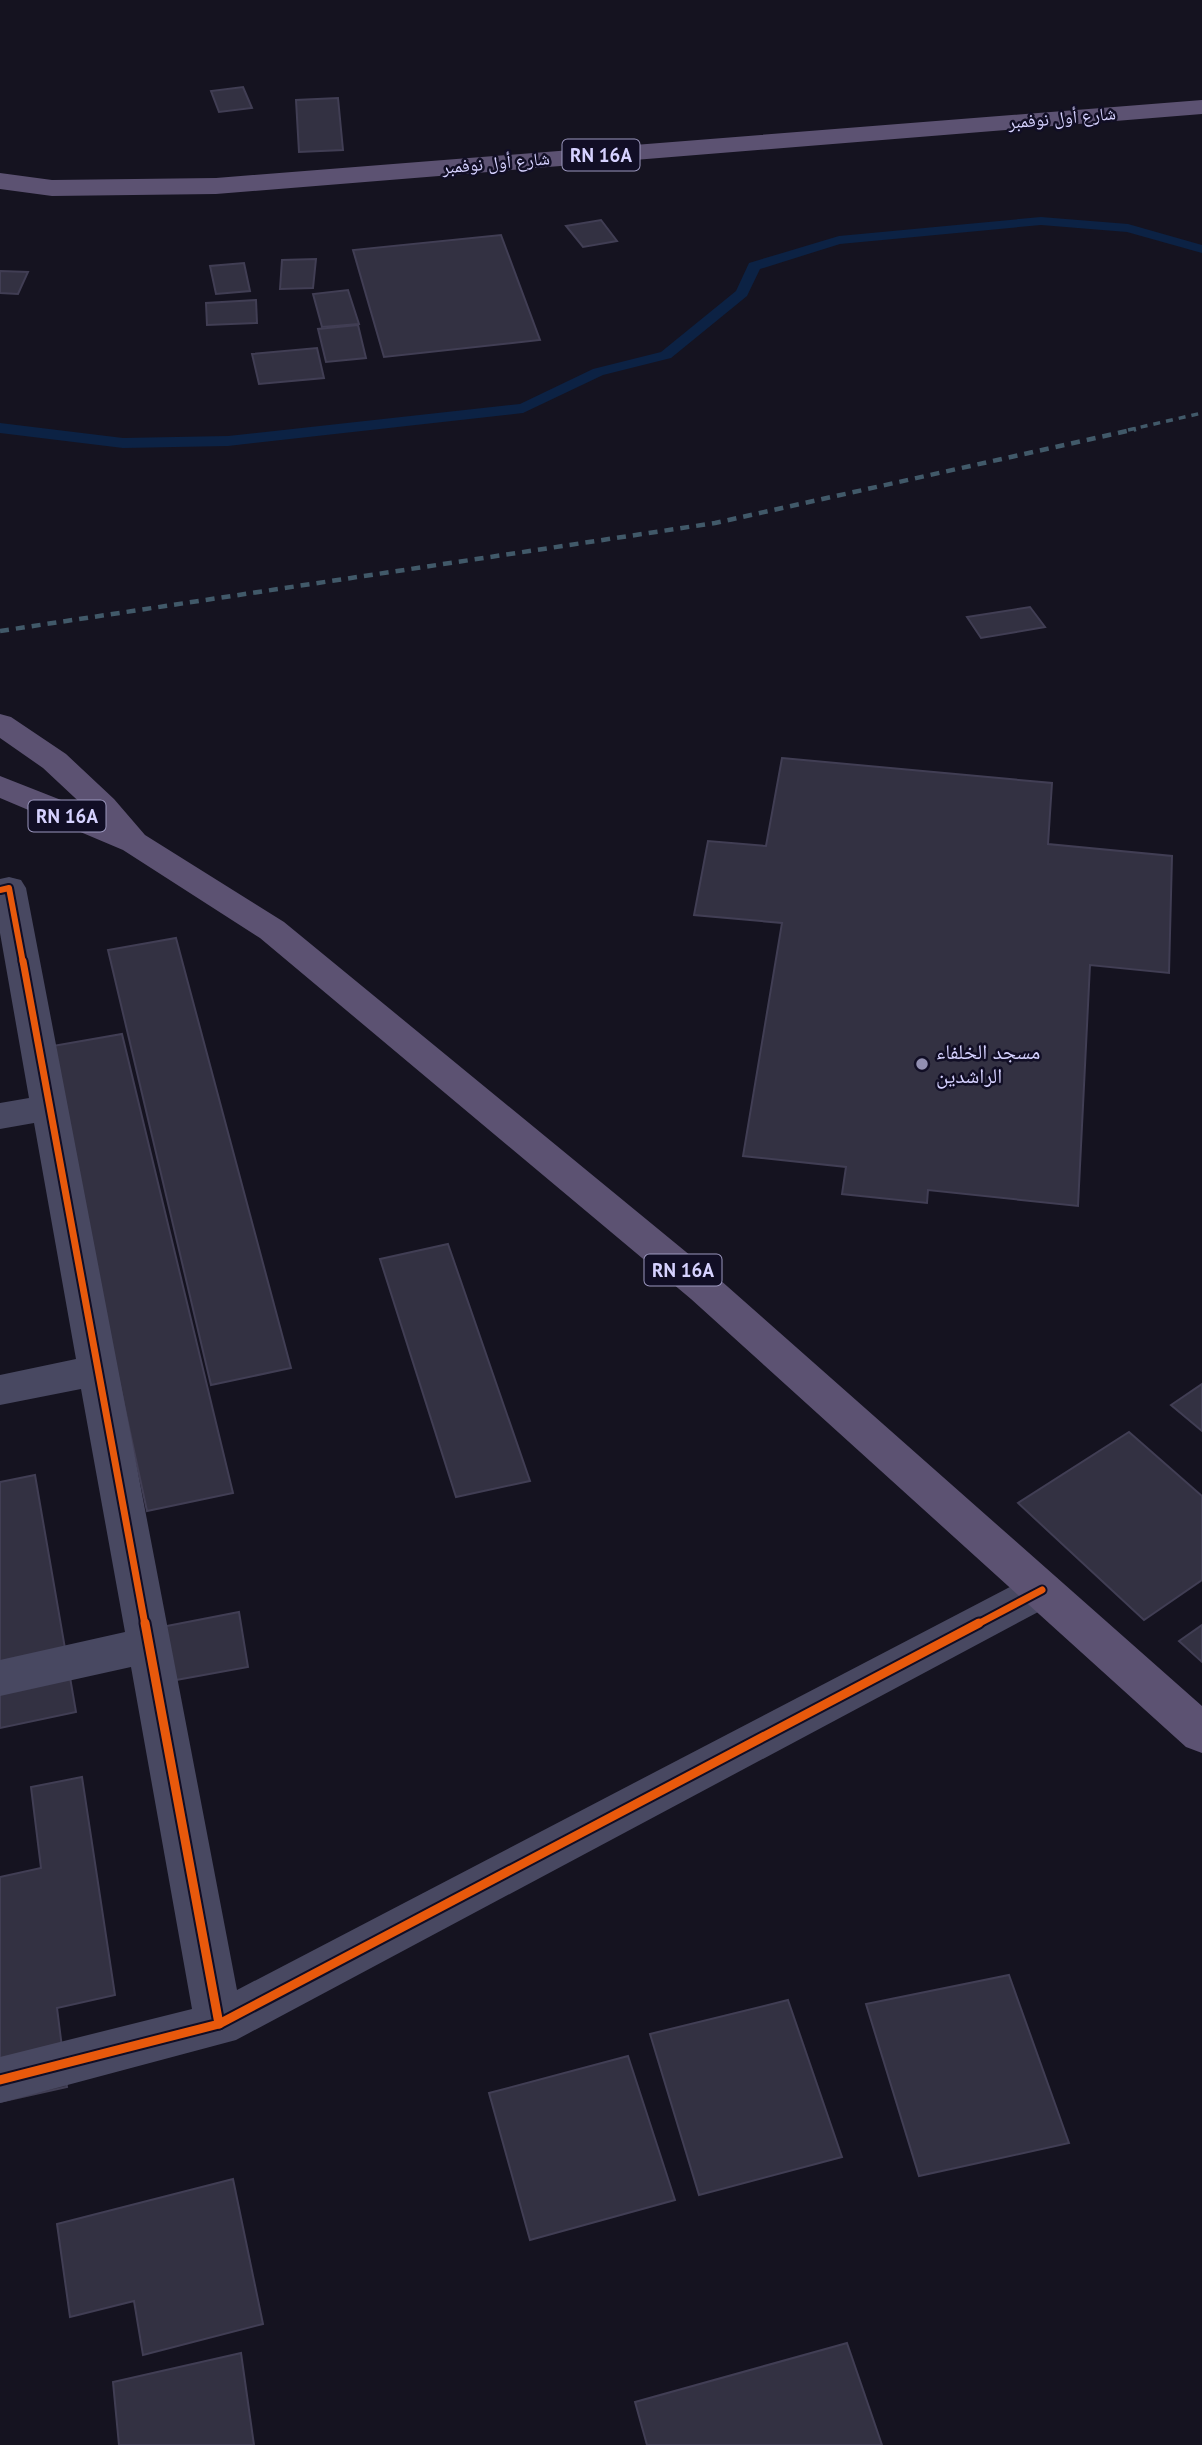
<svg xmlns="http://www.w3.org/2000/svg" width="1202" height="2445" viewBox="0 0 1202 2445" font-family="'PT Sans','Noto Naskh Arabic',sans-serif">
<rect width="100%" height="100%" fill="#151320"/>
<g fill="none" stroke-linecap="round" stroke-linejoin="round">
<polygon fill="#0c2244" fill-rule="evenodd" points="1041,217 1128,224 1202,245 1202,253 1127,232 1041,225 840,244 760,269 747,296 671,358 603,375 523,413 228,446 123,448 0,433 0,423 123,438 228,436 520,404 593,369 661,352 736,291 749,263 839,236"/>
</g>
<g fill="#333142" stroke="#413e54" stroke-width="2">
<polygon points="243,87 252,108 219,112 211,91"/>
<polygon points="338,98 343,150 299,152 296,100"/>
<polygon points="601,220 617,241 583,247 566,226"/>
<polygon points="501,235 540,340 384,357 353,250"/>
<polygon points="316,259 313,288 280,289 282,260"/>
<polygon points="244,263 250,291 216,294 210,266"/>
<polygon points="0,271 28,272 18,294 0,293"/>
<polygon points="348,290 359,324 322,327 313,294"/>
<polygon points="256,300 257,323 207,325 206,303"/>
<polygon points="358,325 366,358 326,362 318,329"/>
<polygon points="317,348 324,378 259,384 252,354"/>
<polygon points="1030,607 1045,627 981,638 967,617"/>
<polygon points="782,758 1052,783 1048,844 1172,856 1169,973 1090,965 1078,1206 928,1190 927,1203 842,1194 846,1167 743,1156 782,923 694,915 708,841 766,846"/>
<polygon points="176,938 291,1368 211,1385 108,950"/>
<polygon points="122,1034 233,1493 147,1511 47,1047"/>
<polygon points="448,1244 530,1481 456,1497 380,1259"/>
<polygon points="1202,1384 1202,1431 1171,1405"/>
<polygon points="1129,1432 1202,1496 1202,1580 1144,1620 1018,1503"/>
<polygon points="35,1475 76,1712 0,1728 0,1482"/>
<polygon points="239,1612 248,1667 154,1684 146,1630"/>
<polygon points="1202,1625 1202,1662 1179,1641"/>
<polygon points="82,1777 115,1995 57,2008 67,2087 0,2102 0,1877 41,1868 31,1787"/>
<polygon points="1009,1975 1069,2143 919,2176 866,2004"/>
<polygon points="788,2000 842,2157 699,2195 650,2034"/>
<polygon points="628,2056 675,2200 530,2240 489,2093"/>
<polygon points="233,2179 263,2324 143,2355 134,2301 70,2317 57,2224"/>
<polygon points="847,2343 882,2445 647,2445 635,2402"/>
<polygon points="241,2353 254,2445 119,2445 113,2382"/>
</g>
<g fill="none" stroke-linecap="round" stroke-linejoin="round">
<polygon fill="#484861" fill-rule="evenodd" points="9,877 21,880 26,888 237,1990 1027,1578 1042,1573 1057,1578 1064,1590 1057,1602 236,2040 0,2103 0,2057 192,2009 131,1667 0,1696 0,1660 125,1632 81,1389 0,1405 0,1375 76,1359 34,1123 0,1129 0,1103 29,1098 0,933 0,879"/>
<g fill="#5c5272" fill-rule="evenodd">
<polygon points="1202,100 1202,114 216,194 52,196 0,189 0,173 52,180 216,178"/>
<polygon points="0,714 11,717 66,754 114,799 145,835 284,922 719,1279 1202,1706 1202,1753 1186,1747 691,1299 260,938 123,850 0,798 0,776 89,811 43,768 0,738"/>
</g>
<polyline stroke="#415969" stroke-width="3.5" stroke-dasharray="7 6" stroke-linecap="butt" points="1128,430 1202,413"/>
<polyline stroke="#415969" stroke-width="4.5" stroke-dasharray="9 7" stroke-linecap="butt" points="0,631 715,523 1136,429"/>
<defs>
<polyline id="cycleway-far2" points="0,890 9,888 23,963"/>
<g id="cycleway-far1">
<polyline points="23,961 145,1625"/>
<polyline points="976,1625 1042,1590"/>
</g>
<g id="cycleway">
<polyline points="219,2024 979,1623"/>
<polyline points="0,2080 219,2024 145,1623"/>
</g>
</defs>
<use href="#cycleway-far2" stroke="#110e25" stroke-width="10"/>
<use href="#cycleway-far1" stroke="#110e25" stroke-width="11"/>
<use href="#cycleway" stroke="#110e25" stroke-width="13"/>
<use href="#cycleway-far2" stroke="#e8590c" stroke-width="6"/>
<use href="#cycleway-far1" stroke="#e8590c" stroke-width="7"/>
<use href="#cycleway" stroke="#e8590c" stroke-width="9"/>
</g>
<circle fill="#928fb1" stroke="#110e25" stroke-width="2.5" cx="922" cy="1064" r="7"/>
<g text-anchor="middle" stroke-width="5" stroke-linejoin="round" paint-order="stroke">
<g font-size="18" fill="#d6d2ff" stroke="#110e25">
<text transform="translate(1062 118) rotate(-5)" y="6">شارع أول نوفمبر</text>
<text transform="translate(496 163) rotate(-5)" y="6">شارع أول نوفمبر</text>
</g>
<g fill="#110e25" stroke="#9b97be" stroke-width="2">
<rect x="562.5" y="139.5" width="77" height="31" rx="5"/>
<rect x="28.5" y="800.5" width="77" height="31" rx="5"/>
<rect x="644.5" y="1254.5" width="77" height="31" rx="5"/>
</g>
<g font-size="19" font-weight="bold" fill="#d6d2ff">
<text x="601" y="162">RN 16A</text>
<text x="67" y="823">RN 16A</text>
<text x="683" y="1277">RN 16A</text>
</g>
<g font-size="21" fill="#d6d2ff" stroke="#110e25" text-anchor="start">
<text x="936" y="1059">مسجد الخلفاء<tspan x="936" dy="24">الراشدين</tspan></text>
</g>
</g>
</svg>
